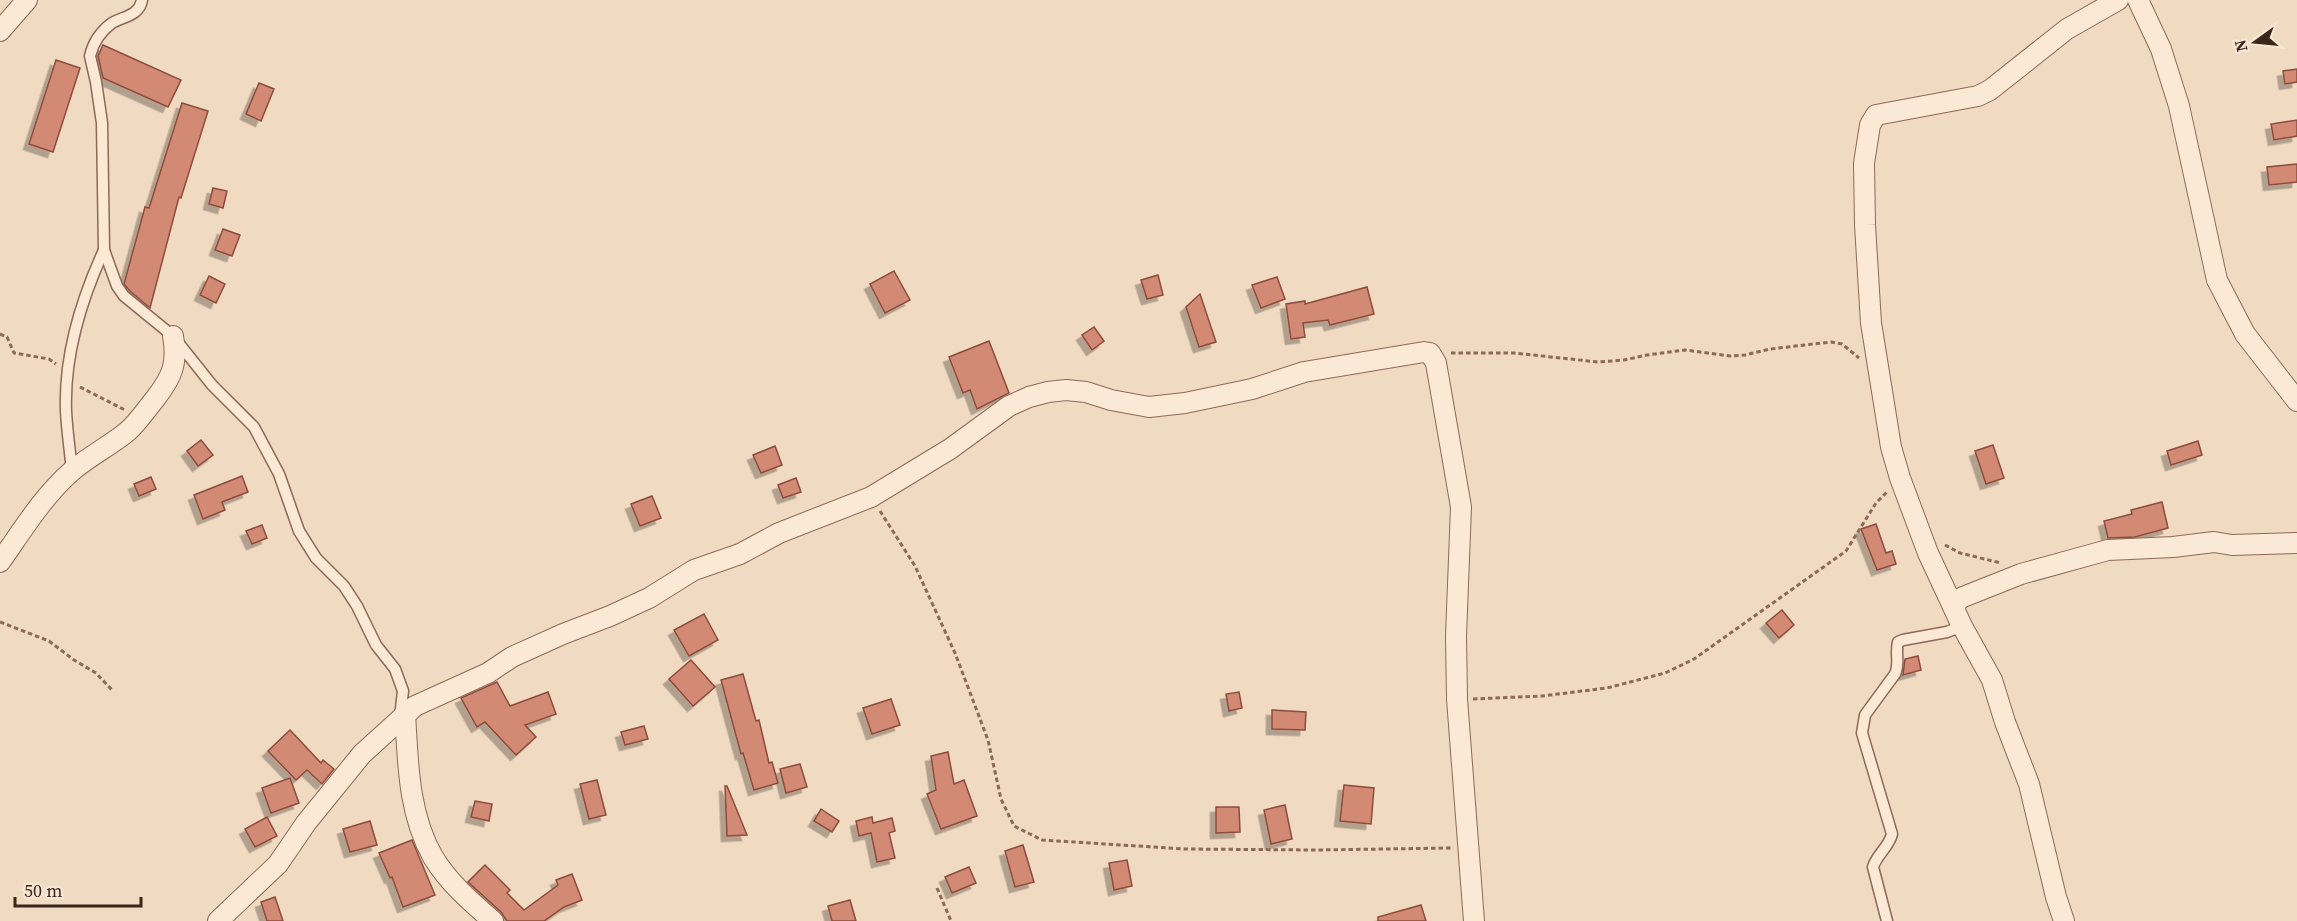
<svg xmlns="http://www.w3.org/2000/svg" width="2297" height="921" viewBox="0 0 2297 921" font-family="'Source Serif 4',serif">
<defs>
<filter id="shadow"><feDropShadow dx="-5.5" dy="5.5" stdDeviation="0" flood-color="#0004"/></filter>
</defs>
<rect width="100%" height="100%" fill="#f1dac2"/>
<g fill="#d28a75" stroke="#8d4c3c" stroke-width="1.5" filter="url(#shadow)">
<polygon points="103,45 181,80 168,107 103,78 98,56"/>
<polygon points="56,60 80,68 53,152 29,144"/>
<polygon points="2297,69 2297,82 2285,84 2283,71"/>
<polygon points="259,83 274,89 261,121 246,114"/>
<polygon points="182,103 208,111 181,198 179,197 150,308 130,291 124,284 145,207 149,208"/>
<polygon points="2297,120 2297,136 2274,140 2271,124"/>
<polygon points="2297,164 2297,182 2269,185 2267,167"/>
<polygon points="213,188 227,191 223,208 209,204"/>
<polygon points="223,229 240,235 232,256 215,250"/>
<polygon points="894,271 910,300 885,313 870,284"/>
<polygon points="1158,275 1163,295 1147,299 1141,280"/>
<polygon points="209,276 225,284 216,303 200,295"/>
<polygon points="1277,277 1285,299 1261,308 1252,285"/>
<polygon points="1367,287 1374,314 1330,325 1328,320 1303,323 1305,337 1291,339 1286,304 1305,301 1305,304"/>
<polygon points="1200,294 1216,342 1199,347 1186,307"/>
<polygon points="1094,327 1104,341 1092,350 1082,335"/>
<polygon points="989,341 1009,393 977,409 970,390 963,393 949,357"/>
<polygon points="201,440 213,455 198,466 187,451"/>
<polygon points="2198,441 2202,455 2171,465 2167,451"/>
<polygon points="1993,445 2004,478 1986,484 1975,451"/>
<polygon points="775,446 782,465 761,473 753,455"/>
<polygon points="242,476 248,492 222,502 225,510 203,519 194,495"/>
<polygon points="151,477 156,489 139,496 134,484"/>
<polygon points="796,478 801,492 783,498 778,485"/>
<polygon points="652,496 661,518 640,526 631,504"/>
<polygon points="2162,502 2168,528 2135,537 2108,538 2104,521 2132,514 2131,510"/>
<polygon points="1876,524 1886,553 1892,551 1896,564 1877,570 1861,529"/>
<polygon points="262,525 267,538 252,544 246,531"/>
<polygon points="1782,610 1794,625 1779,638 1766,623"/>
<polygon points="704,614 718,640 689,656 674,630"/>
<polygon points="1918,656 1921,670 1903,675 1905,659"/>
<polygon points="691,660 715,687 693,706 669,679"/>
<polygon points="743,674 756,721 759,720 769,763 772,762 778,783 754,790 743,753 741,754 721,680"/>
<polygon points="497,682 510,706 548,692 556,714 525,725 536,737 516,755 485,722 477,727 461,698"/>
<polygon points="1239,692 1242,708 1229,711 1226,694"/>
<polygon points="891,699 900,725 872,734 863,708"/>
<polygon points="1272,710 1306,712 1305,730 1272,729"/>
<polygon points="644,726 648,739 625,745 621,732"/>
<polygon points="290,730 321,763 323,760 334,769 322,784 307,770 296,780 268,751"/>
<polygon points="948,752 954,784 964,780 977,816 941,829 927,794 936,790 931,756"/>
<polygon points="800,764 807,787 786,793 780,769"/>
<polygon points="290,778 299,803 271,813 262,788"/>
<polygon points="597,780 606,815 589,819 580,784"/>
<polygon points="1344,785 1374,788 1371,824 1340,821"/>
<polygon points="725,786 727,786 747,835 727,836"/>
<polygon points="475,801 492,804 489,821 471,817"/>
<polygon points="1285,805 1292,839 1271,844 1264,810"/>
<polygon points="1216,807 1239,807 1240,832 1216,833"/>
<polygon points="821,809 839,821 832,832 814,821"/>
<polygon points="267,817 277,836 255,847 245,829"/>
<polygon points="872,817 873,823 892,818 895,831 889,833 895,858 877,862 871,833 859,836 856,821"/>
<polygon points="370,821 377,845 350,852 343,829"/>
<polygon points="412,840 435,895 403,907 392,877 390,878 379,853"/>
<polygon points="1023,845 1034,882 1015,887 1005,851"/>
<polygon points="1127,860 1132,886 1114,890 1109,863"/>
<polygon points="485,865 510,890 507,893 524,910 558,885 556,880 572,874 582,900 564,907 544,921 507,921 501,912 468,882"/>
<polygon points="969,867 976,883 952,893 945,877"/>
<polygon points="275,897 283,921 267,921 261,902"/>
<polygon points="850,900 856,921 832,921 828,906"/>
<polygon points="1421,905 1426,921 1378,921 1378,917"/>
</g>
<g fill="none" stroke-linecap="round" stroke-linejoin="round">
<defs>
<g id="service">
<path d="M142,0C139,16 124,16 112,23C101,31 93,43 90,56L96,82L102,123L104,250L117,286L124,296L173,336L212,385L254,427L279,474L299,531L316,558L344,586L357,606L376,645L395,669L403,691L400,717"/>
<path d="M72,471C70,451 67,431 66,411C64,355 81,300 104,250"/>
<path d="M1887,921L1873,867C1877,854 1889,847 1892,834L1862,733L1865,715L1895,674C1900,664 1895,653 1898,642L1903,640L1947,632L1962,626"/>
</g>
<g id="minor">
<polyline points="2138,0 2161,49 2179,106 2217,280 2245,334 2297,401"/>
<polyline points="0,31 27,0"/>
<path d="M0,562C22,531 43,496 72,471C89,456 110,446 128,431C138,422 146,410 155,399C172,377 178,364 173,336"/>
<polyline points="1954,607 1958,600 1963,597 2021,574 2108,550 2173,547 2214,542 2232,545 2297,543"/>
<path d="M405,713C408,762 408,813 433,857C448,882 471,902 493,921"/>
<polyline points="218,921 278,864 306,823 362,754 415,706 488,673 512,657 563,634 610,616 649,598 694,570 740,554 779,533 871,497 950,449 1009,406 1029,397 1048,392 1066,390 1086,392 1111,400 1149,407 1185,403 1252,389 1304,372 1424,352 1430,353 1436,363 1461,507 1456,636 1457,699 1474,921"/>
<polyline points="2064,921 2056,897 2029,784 2005,722 1992,680 1962,626 1928,553 1900,478 1891,447 1871,323 1865,225 1864,163 1870,125 1876,115 1978,96 1990,90 2067,29 2118,0"/>
</g>
</defs>
<use href="#service" stroke="#8c6958" stroke-width="13"/>
<use href="#minor" stroke="#8c6958" stroke-width="22"/>
<g stroke="#8c6958" stroke-width="3" stroke-dasharray="4.5 3" stroke-linecap="butt">
<polyline points="0,334 7,337 14,353 49,359 56,364"/>
<polyline points="1451,353 1514,353 1598,362 1624,360 1647,355 1685,350 1730,356 1745,355 1770,349 1831,342 1842,344 1859,358"/>
<polyline points="80,387 125,410"/>
<polyline points="880,511 915,566 955,653 988,740 1001,799 1014,826 1042,840 1185,849 1317,850 1451,848"/>
<polyline points="1945,545 1960,553 2001,563"/>
<polyline points="0,622 49,641 74,660 96,673 112,690"/>
<polyline points="1473,699 1542,696 1607,688 1665,673 1694,659 1846,551 1876,503 1887,492"/>
<polyline points="937,888 951,921"/>
</g>
<use href="#service" stroke="#fbe9d6" stroke-width="10"/>
<use href="#minor" stroke="#fbe9d6" stroke-width="20"/>
</g>
<g transform="translate(2255 42) rotate(255)" stroke="#f8e5d2" stroke-width="4.5" paint-order="stroke">
<path d="M0-4.5L10 22L0 15L-10 22Z" fill="#3b261d"/>
<text y="-9" font-size="16" font-weight="bold" text-anchor="middle" fill="#3b261d">N</text>
</g>
<path d="M15 897v9h126v-9" fill="none" stroke="#3b261d" stroke-width="3"/>
<text x="24" y="897" font-size="18" fill="#3b261d" stroke="#f8e5d2" stroke-width="4.5" paint-order="stroke">50 m</text>
</svg>
